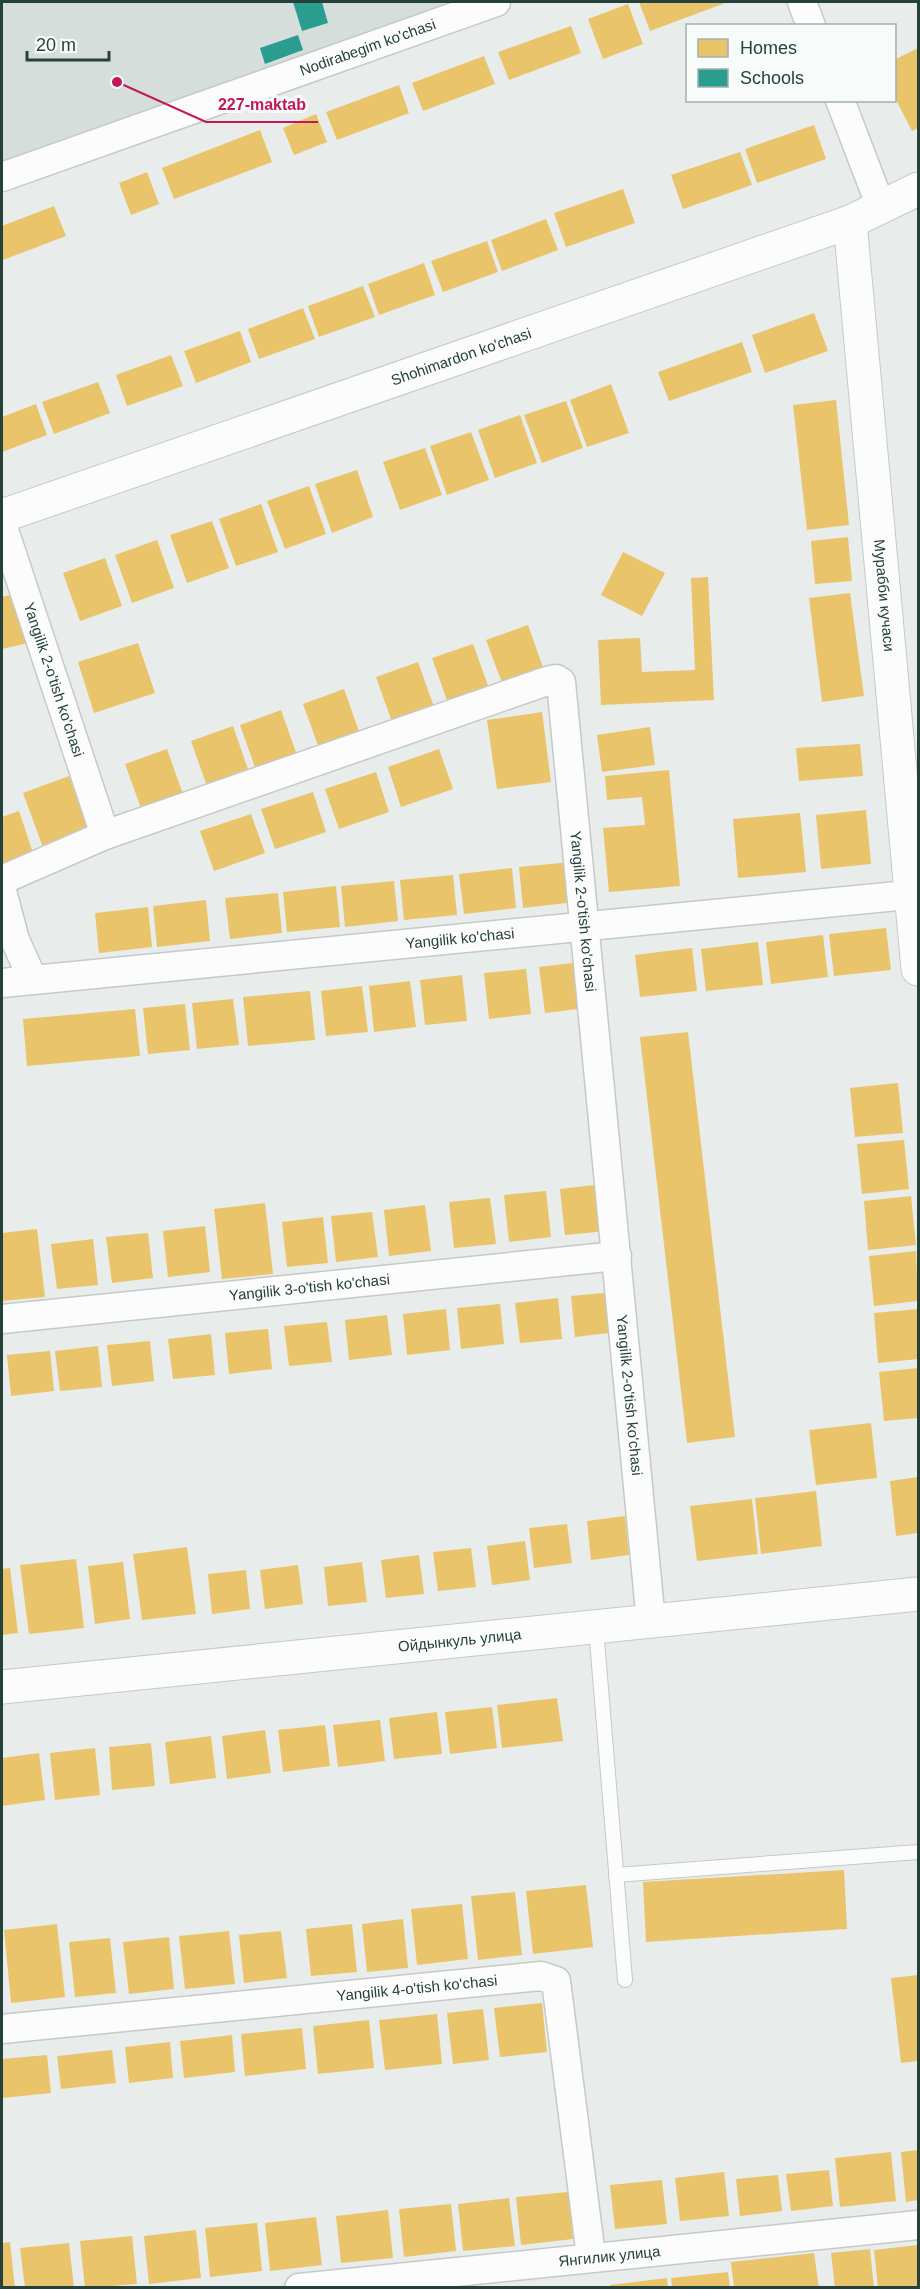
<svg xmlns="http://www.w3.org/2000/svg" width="920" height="2289" viewBox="0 0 920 2289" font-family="Helvetica,sans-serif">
<rect width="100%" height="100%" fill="#e8edeb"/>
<polygon fill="#d6dedb" points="2,2 465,2 2,163"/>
<g fill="#e9c46a">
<polygon points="639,2 728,2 650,31"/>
<polygon points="628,4 643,44 603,59 588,19"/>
<polygon points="571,26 581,53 509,80 498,52"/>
<polygon points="918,48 918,128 912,131 894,96 894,60"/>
<polygon points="484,56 495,84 423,111 412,83"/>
<polygon points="399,85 409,113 337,140 326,112"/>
<polygon points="316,114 327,142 294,155 283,128"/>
<polygon points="814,125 826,159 757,183 745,149"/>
<polygon points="260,130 272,162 174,199 162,168"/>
<polygon points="740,152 752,185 683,209 671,175"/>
<polygon points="147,172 159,204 131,215 119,183"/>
<polygon points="623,189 635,223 566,247 554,213"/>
<polygon points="54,206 66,236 3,260 2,226"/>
<polygon points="546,219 558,250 502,271 491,240"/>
<polygon points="487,241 498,272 443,292 431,261"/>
<polygon points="424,263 435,295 379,315 368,284"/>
<polygon points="363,286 375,317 319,337 308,306"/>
<polygon points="303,308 315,339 259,359 248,329"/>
<polygon points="814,313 828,351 765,373 752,335"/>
<polygon points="240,331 251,362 196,383 184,351"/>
<polygon points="742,342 752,372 669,401 658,372"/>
<polygon points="171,355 183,386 127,406 116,375"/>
<polygon points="98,382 110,413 54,434 42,402"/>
<polygon points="611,384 629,433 587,447 570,400"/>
<polygon points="836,400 849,525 807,530 793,405"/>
<polygon points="566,401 583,448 542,463 524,415"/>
<polygon points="36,404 47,435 2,452 2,417"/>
<polygon points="520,415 537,463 495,478 478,430"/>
<polygon points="471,432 489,480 447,495 430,446"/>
<polygon points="425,448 442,495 400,510 383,462"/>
<polygon points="357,470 373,517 332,533 315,484"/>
<polygon points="309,486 326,534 285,549 267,501"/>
<polygon points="261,504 278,552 236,566 219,519"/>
<polygon points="212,521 229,568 187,583 170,535"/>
<polygon points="848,537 852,581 815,584 811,541"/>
<polygon points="157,540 174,588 132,603 115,555"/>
<polygon points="623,552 665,573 642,616 601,595"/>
<polygon points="105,558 122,606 80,621 63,573"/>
<polygon points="708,577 714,700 601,705 598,640 640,638 642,672 695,670 691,578"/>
<polygon points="850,593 864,696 822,702 809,598"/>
<polygon points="15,594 28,643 2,649 2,597"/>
<polygon points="528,625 545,673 504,688 486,640"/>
<polygon points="138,643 155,693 94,713 78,662"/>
<polygon points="473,644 490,691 449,706 432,658"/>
<polygon points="418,662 435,710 393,725 376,677"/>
<polygon points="344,689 361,737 320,751 303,704"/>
<polygon points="281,710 298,758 257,773 240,725"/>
<polygon points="542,712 551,782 497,789 487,720"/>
<polygon points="233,726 250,775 208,789 191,741"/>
<polygon points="650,727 655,765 602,772 597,735"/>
<polygon points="860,744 863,776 799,781 796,748"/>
<polygon points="167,749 184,797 142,811 125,764"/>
<polygon points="439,749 453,789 401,807 388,767"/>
<polygon points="669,770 680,886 609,892 603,828 645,825 642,797 607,800 605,776"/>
<polygon points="376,772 389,812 339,829 325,789"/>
<polygon points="69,776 91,836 45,853 23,793"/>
<polygon points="313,792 326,832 275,849 261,809"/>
<polygon points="866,810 871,864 821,869 816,815"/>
<polygon points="19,811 34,856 2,867 2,817"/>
<polygon points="800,813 806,872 738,878 733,819"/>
<polygon points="251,814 265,853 214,871 200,831"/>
<polygon points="572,862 576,902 523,908 519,867"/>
<polygon points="512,868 516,908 464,914 459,874"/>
<polygon points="453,875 457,915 404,920 400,880"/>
<polygon points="394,881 398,921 345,927 341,886"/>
<polygon points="336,886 340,927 287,932 283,892"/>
<polygon points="278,893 282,933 230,939 225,898"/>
<polygon points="206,900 210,941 157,947 153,906"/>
<polygon points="148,907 152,947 99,953 95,913"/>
<polygon points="886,928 891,970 834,976 829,934"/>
<polygon points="823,935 828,977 771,984 766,942"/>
<polygon points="758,942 763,985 706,991 701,949"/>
<polygon points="692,948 697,991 640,997 635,955"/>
<polygon points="581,962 587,1008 545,1013 539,967"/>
<polygon points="526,969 531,1014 489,1019 484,973"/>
<polygon points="462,975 467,1021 425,1025 420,980"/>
<polygon points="410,981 416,1027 374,1032 369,986"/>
<polygon points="362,986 368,1032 326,1036 321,991"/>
<polygon points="310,991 315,1040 248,1046 243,997"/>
<polygon points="233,999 239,1045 197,1049 192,1003"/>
<polygon points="185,1004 190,1050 148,1054 143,1008"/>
<polygon points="135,1009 140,1056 27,1066 23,1019"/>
<polygon points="688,1032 735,1437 687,1443 640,1037"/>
<polygon points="898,1083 903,1133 855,1137 850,1088"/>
<polygon points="904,1140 909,1189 862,1194 857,1144"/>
<polygon points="602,1184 607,1231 565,1235 560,1189"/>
<polygon points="546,1191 551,1237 509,1242 504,1195"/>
<polygon points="911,1196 916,1245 868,1250 864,1201"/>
<polygon points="490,1198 496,1244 454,1248 449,1202"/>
<polygon points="265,1203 273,1274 222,1279 214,1209"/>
<polygon points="425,1205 431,1251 389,1256 384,1210"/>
<polygon points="372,1212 378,1257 336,1262 331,1216"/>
<polygon points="323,1217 328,1263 287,1267 282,1222"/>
<polygon points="205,1226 210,1272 168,1277 163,1231"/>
<polygon points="37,1229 45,1297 2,1301 2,1233"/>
<polygon points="148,1233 153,1278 112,1283 106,1237"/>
<polygon points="93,1239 98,1285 57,1289 51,1244"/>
<polygon points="916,1251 918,1301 874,1306 869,1256"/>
<polygon points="614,1292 618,1332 575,1337 571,1296"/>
<polygon points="558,1298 562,1339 520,1343 515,1303"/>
<polygon points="500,1304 504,1344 461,1349 457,1308"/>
<polygon points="446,1309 450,1350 407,1355 403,1314"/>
<polygon points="918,1309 918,1359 878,1363 874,1313"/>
<polygon points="387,1315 392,1355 349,1360 345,1320"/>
<polygon points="327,1322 332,1362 289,1366 284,1326"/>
<polygon points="268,1329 272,1369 229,1374 225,1333"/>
<polygon points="211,1334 215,1375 173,1379 168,1339"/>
<polygon points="150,1341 154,1381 112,1386 107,1345"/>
<polygon points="98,1346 102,1387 60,1391 55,1351"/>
<polygon points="50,1351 54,1391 11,1396 7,1355"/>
<polygon points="918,1368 918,1418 884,1421 879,1372"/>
<polygon points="871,1423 877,1478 816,1485 809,1430"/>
<polygon points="918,1477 918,1533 896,1536 890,1481"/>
<polygon points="816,1491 822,1546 761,1554 755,1498"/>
<polygon points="752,1499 758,1554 697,1561 690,1506"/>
<polygon points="625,1516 629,1555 591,1560 587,1521"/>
<polygon points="567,1524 572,1563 534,1568 529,1528"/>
<polygon points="525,1541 530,1580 492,1585 487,1546"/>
<polygon points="187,1547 196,1614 142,1620 133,1554"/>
<polygon points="471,1548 476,1587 438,1591 433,1552"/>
<polygon points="419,1555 424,1594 386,1598 381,1560"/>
<polygon points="76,1559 84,1628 29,1634 20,1565"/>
<polygon points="123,1562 130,1619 95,1624 88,1566"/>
<polygon points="362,1562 367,1602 328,1606 324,1567"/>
<polygon points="298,1565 303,1604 265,1609 260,1570"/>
<polygon points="10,1568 18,1633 2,1635 2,1569"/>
<polygon points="246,1570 250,1609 212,1614 208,1574"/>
<polygon points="557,1698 563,1741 502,1748 497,1705"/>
<polygon points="492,1707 497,1748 450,1754 445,1712"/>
<polygon points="437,1712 442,1754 394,1759 389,1718"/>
<polygon points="380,1720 385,1761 338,1767 333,1725"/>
<polygon points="325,1725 330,1766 283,1772 278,1730"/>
<polygon points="265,1730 271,1773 227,1779 222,1736"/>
<polygon points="211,1736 216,1778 170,1784 165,1742"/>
<polygon points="151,1743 155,1786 112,1790 109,1747"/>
<polygon points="95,1748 100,1795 55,1800 50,1753"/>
<polygon points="39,1753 45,1800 2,1806 2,1758"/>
<polygon points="844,1870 847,1929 646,1942 643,1882"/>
<polygon points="586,1885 593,1947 533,1954 526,1891"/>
<polygon points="515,1892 522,1955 478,1960 471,1896"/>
<polygon points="462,1904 468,1959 417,1965 411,1909"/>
<polygon points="403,1919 408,1968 367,1972 362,1924"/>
<polygon points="57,1924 65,1997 11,2003 4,1930"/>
<polygon points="352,1924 357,1972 311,1976 306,1929"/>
<polygon points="229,1931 235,1984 185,1989 179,1936"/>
<polygon points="281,1931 287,1978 244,1983 239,1935"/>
<polygon points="169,1937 174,1989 129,1994 123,1942"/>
<polygon points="110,1938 116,1993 75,1997 69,1942"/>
<polygon points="918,1975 918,2061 901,2063 891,1978"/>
<polygon points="542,2003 547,2052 500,2057 494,2008"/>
<polygon points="483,2009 489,2060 453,2064 447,2013"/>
<polygon points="437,2014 442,2064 385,2070 379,2020"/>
<polygon points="369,2020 374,2068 318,2074 313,2026"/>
<polygon points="302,2028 306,2069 245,2076 241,2034"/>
<polygon points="232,2035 235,2072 184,2078 180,2041"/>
<polygon points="170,2042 173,2078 129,2083 125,2047"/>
<polygon points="112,2050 116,2083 61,2089 57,2056"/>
<polygon points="47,2055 51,2093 2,2098 2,2059"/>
<polygon points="918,2150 918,2200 906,2202 901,2152"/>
<polygon points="891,2152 896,2201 840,2207 835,2158"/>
<polygon points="829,2170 833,2206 791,2211 786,2174"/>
<polygon points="724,2172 729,2216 680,2221 675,2178"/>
<polygon points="778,2175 782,2211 740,2216 736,2179"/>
<polygon points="662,2180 667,2224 615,2229 610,2185"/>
<polygon points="568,2192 573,2239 521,2245 516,2197"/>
<polygon points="509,2198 515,2246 463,2251 458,2204"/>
<polygon points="451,2204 456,2251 404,2257 399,2209"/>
<polygon points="388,2210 393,2258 341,2263 336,2216"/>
<polygon points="316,2217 322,2265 270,2271 265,2223"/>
<polygon points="257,2223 262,2271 210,2277 205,2228"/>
<polygon points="196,2230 201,2278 149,2284 144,2236"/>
<polygon points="132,2236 137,2284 85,2288 80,2241"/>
<polygon points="10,2242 15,2288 2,2288 2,2243"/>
<polygon points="69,2243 74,2288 25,2288 20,2248"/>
<polygon points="918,2245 918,2288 878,2288 874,2250"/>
<polygon points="870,2249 874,2288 835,2288 831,2253"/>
<polygon points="814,2253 819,2288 734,2288 731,2262"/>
<polygon points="728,2272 730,2288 672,2288 671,2278"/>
<polygon points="667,2278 668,2288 610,2288 610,2285"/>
</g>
<g fill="#2a9d8f">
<polygon points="293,2 322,2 328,23 302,31"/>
<polygon points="298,35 303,50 265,64 260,48"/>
</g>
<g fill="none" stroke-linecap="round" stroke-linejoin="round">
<defs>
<g id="service">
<polyline points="596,1628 625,1980"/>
<polyline points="616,1875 918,1852"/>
</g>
<g id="minor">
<polyline points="802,2 811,26"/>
<polyline points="840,100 881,207"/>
<path id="s1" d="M2,177L496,2"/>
<path id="s2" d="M2,524L105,835"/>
<path id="s3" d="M2,880L105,835L547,681L556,679L561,682L651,1622"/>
<polyline points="2,891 15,940 33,980"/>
<path id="s4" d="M2,983L918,894"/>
<path id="s5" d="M2,1319L617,1256"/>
<path id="s6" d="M2,2029L541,1976L556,1981L591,2256"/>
<path id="s7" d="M299,2288L918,2225"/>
</g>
<g id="tertiary">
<path id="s8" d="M850,222L918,969"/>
<path id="s9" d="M2,1687L918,1594"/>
</g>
<g id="secondary">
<path id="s10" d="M2,516L850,222L918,189"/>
</g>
</defs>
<use href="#service" stroke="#c5cac8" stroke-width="16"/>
<use href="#minor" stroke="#c5cac8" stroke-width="31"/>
<use href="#tertiary" stroke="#c5cac8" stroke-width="35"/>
<use href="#secondary" stroke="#c3cbc8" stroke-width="35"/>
<use href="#service" stroke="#fcfcfc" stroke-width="14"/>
<use href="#minor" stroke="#fcfcfc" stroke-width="28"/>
<use href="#tertiary" stroke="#fcfcfc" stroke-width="33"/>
<use href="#secondary" stroke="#fcfcfc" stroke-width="33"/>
</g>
<g text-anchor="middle" stroke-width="6" stroke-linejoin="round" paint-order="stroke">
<g font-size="15" fill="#24423a" stroke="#f7fbf9">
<text dy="5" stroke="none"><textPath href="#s1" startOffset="388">Nodirabegim ko'chasi</textPath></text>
<text dy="5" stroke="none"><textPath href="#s10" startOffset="486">Shohimardon ko'chasi</textPath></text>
<text dy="5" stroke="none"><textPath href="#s8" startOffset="375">Мурабби кучаси</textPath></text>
<text dy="5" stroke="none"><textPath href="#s2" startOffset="164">Yangilik 2-o'tish ko'chasi</textPath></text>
<text dy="5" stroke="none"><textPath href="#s3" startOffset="826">Yangilik 2-o'tish ko'chasi</textPath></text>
<text dy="5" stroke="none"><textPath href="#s4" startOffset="460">Yangilik ko'chasi</textPath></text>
<text dy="5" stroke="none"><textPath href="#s5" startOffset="309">Yangilik 3-o'tish ko'chasi</textPath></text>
<text dy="5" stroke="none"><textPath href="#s3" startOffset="1312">Yangilik 2-o'tish ko'chasi</textPath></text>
<text dy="5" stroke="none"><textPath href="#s9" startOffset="460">Ойдынкуль улица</textPath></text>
<text dy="5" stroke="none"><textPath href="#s6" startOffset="417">Yangilik 4-o'tish ko'chasi</textPath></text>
<text dy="5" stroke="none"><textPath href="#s7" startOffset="312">Янгилик улица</textPath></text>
</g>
</g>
<path fill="none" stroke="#c2185b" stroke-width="2" d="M117 82L206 122H318"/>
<circle fill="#c2185b" stroke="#f7fbf9" stroke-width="2" cx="117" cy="82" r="6"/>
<g font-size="16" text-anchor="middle" font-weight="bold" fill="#c2185b" stroke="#f7fbf9" stroke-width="6" stroke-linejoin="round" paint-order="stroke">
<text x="262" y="110">227-maktab</text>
</g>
<rect width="920" height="2289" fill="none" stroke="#24423a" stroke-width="6"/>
<rect x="686" y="24" width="210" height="78" fill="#f7fbf9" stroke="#a3b1ad" stroke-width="1.5"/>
<rect x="698" y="39" width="30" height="18" fill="#e9c46a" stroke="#a3b1ad" stroke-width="1.5"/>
<text x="740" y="54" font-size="18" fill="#24423a">Homes</text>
<rect x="698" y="69" width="30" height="18" fill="#2a9d8f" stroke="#a3b1ad" stroke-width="1.5"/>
<text x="740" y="84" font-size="18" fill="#24423a">Schools</text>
<path d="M27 51v9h82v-9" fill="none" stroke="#24423a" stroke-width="3"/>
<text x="36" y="51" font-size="18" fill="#24423a" stroke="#f7fbf9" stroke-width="4.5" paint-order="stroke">20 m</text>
</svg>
